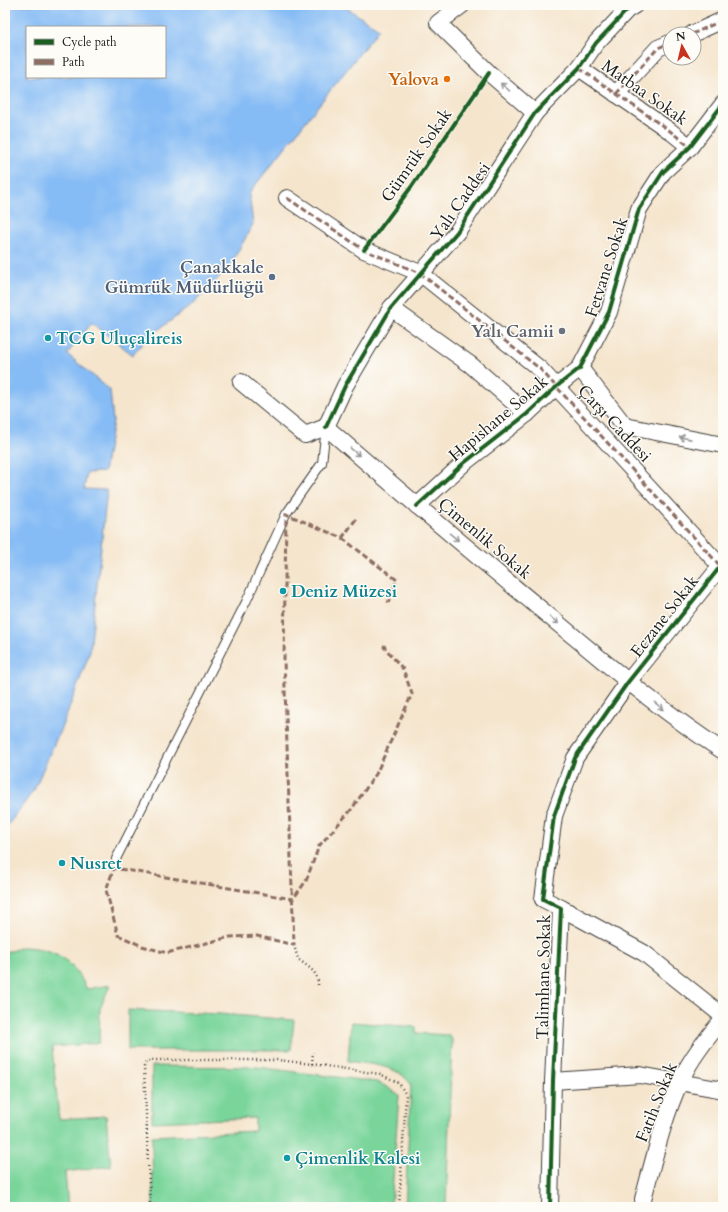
<svg xmlns="http://www.w3.org/2000/svg" width="728" height="1212" viewBox="0 0 728 1212" font-family="Cardo,serif">
<rect width="100%" height="100%" fill="#fdfcf7"/>
<filter id="ink" filterUnits="userSpaceOnUse"><feTurbulence type="fractalNoise" baseFrequency=".025" numOctaves="2"/><feDisplacementMap in="SourceGraphic" scale="8" xChannelSelector="R" yChannelSelector="G"/><feConvolveMatrix kernelMatrix="1 2 1 2 8 2 1 2 1" color-interpolation-filters="sRGB"/></filter>
<filter id="wash" filterUnits="userSpaceOnUse"><feTurbulence type="fractalNoise" baseFrequency=".012" numOctaves="4" result="noise"/><feDisplacementMap in="SourceGraphic" scale="16" xChannelSelector="R" yChannelSelector="G"/><feGaussianBlur stdDeviation="0.9" result="paint"/><feColorMatrix in="noise" values="0 0 0 0 0 0 0 0 0 0 0 0 0 0 0 0 0 1.4 0 .05"/><feComposite in="paint" operator="in"/></filter>
<g filter="url(#wash)">
<rect width="100%" height="100%" fill="#f5e5cd"/>
<g fill="#7ad59b" stroke="#4b785c">
<path d="M22,947C56,948 72,959 87,989L110,985L100,1008L99,1043L52,1047L59,1119L106,1116L111,1166L65,1172L68,1207H5V953Z"/>
<polygon points="128,1010 220,1014 294,1020 291,1050 128,1050"/>
<path d="M351,1022L416,1027V1033L448,1035L452,1039L446,1207H405L411,1084C396,1064 371,1065 348,1061Z"/>
<polygon points="152,1066 257,1067 377,1082 387,1087 399,1095 391,1207 153,1207 152,1136 255,1131 255,1118 152,1122"/>
</g>
<path fill="#86bcf5" stroke="#516c88" fill-rule="evenodd" d="M5,5H342L379,29L249,193L253,224L230,266L192,305L146,339L133,355L92,323L67,354L110,390L113,421L104,472L87,473L84,489L107,490L90,652L65,719L34,790L5,829ZM27,27H165V77H27Z"/>
</g>
<g filter="url(#ink)">
<g fill="none" stroke-linecap="round" stroke-linejoin="round">
<defs>
<polyline id="lane" points="116,859 246,602 286,514 322,463 326,427"/>
<g id="street">
<polyline points="462,5 438,23 489,73 535,113"/>
<polyline points="692,34 723,20"/>
<polyline points="579,68 670,131 690,147"/>
<polyline points="616,94 658,48 670,43"/>
<polyline points="287,198 364,250 420,273 540,369 723,569"/>
<polyline points="391,308 471,365 527,414"/>
<polyline points="580,368 625,426 723,445"/>
<polyline points="241,382 305,435 326,427"/>
<polyline points="326,427 345,386 391,308 457,232 535,113 579,68 596,43 627,10 635,5"/>
<path d="M326,427C399,491 474,554 549,616C606,663 661,711 723,751"/>
<polyline points="417,506 464,463 527,414 556,387 580,368 609,312 639,209 663,172 690,147 723,104"/>
<polyline points="561,908 644,953 723,1016"/>
<polyline points="553,1081 640,1075 723,1090"/>
<polyline points="550,1207 553,1081 561,908 543,899 554,816 575,758 628,682 720,567"/>
<path d="M644,1207L643,1199C654,1159 663,1119 680,1082C690,1059 707,1038 723,1019"/>
</g>
</defs>
<use href="#lane" stroke="#3d3a37" stroke-width="10"/>
<use href="#street" stroke="#3d3a37" stroke-width="18"/>
<g stroke="#3d3a37" stroke-width="2.5" stroke-dasharray="1 3" stroke-linecap="butt">
<path d="M294,945L298,959C308,967 319,972 318,986"/>
<polyline points="312,1064 313,1052"/>
<polyline points="150,1207 144,1067 146,1062 153,1060 278,1060 312,1064 380,1074 399,1083 406,1095 399,1207"/>
</g>
<use href="#lane" stroke="#fff" stroke-width="8"/>
<use href="#street" stroke="#fff" stroke-width="16"/>
<g stroke="#8d6e63" stroke-width="3" stroke-dasharray="6 3" stroke-linecap="butt">
<polyline points="692,34 723,20"/>
<polyline points="579,68 670,131 690,147"/>
<polyline points="616,94 658,48 670,43"/>
<polyline points="287,198 364,250 420,273 540,369 723,569"/>
<polyline points="356,519 342,538 286,514 284,660 294,945 257,936 230,937 167,953 142,946 118,935 106,890 114,868 293,899 306,881 319,846 351,810 376,774 412,694 403,669 384,647 385,645"/>
<polyline points="342,538 397,580 388,603"/>
</g>
<defs>
<g id="cycleway">
<polyline points="364,250 412,186 489,73"/>
<polyline points="326,427 345,386 391,308 457,232 535,113 579,68 596,43 627,10 635,5"/>
<polyline points="417,506 464,463 527,414 556,387 580,368 609,312 639,209 663,172 690,147 723,104"/>
<polyline points="550,1207 553,1081 561,908 543,899 554,816 575,758 628,682 720,567"/>
</g>
</defs>
<use href="#cycleway" stroke="#fdfcf7" stroke-width="6"/>
<use href="#cycleway" stroke="#1b5e20" stroke-width="4"/>
</g>
<defs><path id="oneway-shaft" d="M-6 0H5M1.5-3L5.5 0L1.5 3" fill="none" stroke-width="1.6" stroke-linecap="round" stroke-linejoin="round"/></defs>
<g stroke="#999">
<use href="#oneway-shaft" transform="translate(505 87) rotate(-139)"/>
<use href="#oneway-shaft" transform="translate(685 438) rotate(-169)"/>
<use href="#oneway-shaft" transform="translate(355 452) rotate(41)"/>
<use href="#oneway-shaft" transform="translate(454 537) rotate(40)"/>
<use href="#oneway-shaft" transform="translate(554 620) rotate(40)"/>
<use href="#oneway-shaft" transform="translate(659 706) rotate(39)"/>
</g>
</g>
<circle fill="#e8710a" stroke="#fdfcf7" stroke-width="1.5" cx="447" cy="79" r="4"/>
<circle fill="#5c6f8a" stroke="#fdfcf7" stroke-width="1.5" cx="272" cy="277" r="4"/>
<circle fill="#6b7280" stroke="#fdfcf7" stroke-width="1.5" cx="562" cy="331" r="4"/>
<g fill="#0f9aa8" stroke="#fdfcf7" stroke-width="1.5">
<circle cx="48" cy="338" r="4"/>
<circle cx="283" cy="591" r="4"/>
<circle cx="62" cy="863" r="4"/>
<circle cx="287" cy="1158" r="4"/>
</g>
<g text-anchor="middle" stroke-width="3" stroke-linejoin="round" paint-order="stroke">
<g font-size="17" font-weight="bold" fill="#c56008" stroke="#fdfcf7" text-anchor="end">
<text x="439" y="85">Yalova</text>
</g>
<g font-size="17" fill="#1c1c1c" stroke="#fdfcf7">
<text transform="translate(645 92) rotate(35)" y="6">Matbaa Sokak</text>
<text transform="translate(416 155) rotate(-55)" y="6">Gümrük Sokak</text>
<text transform="translate(460 201) rotate(-55)" y="6">Yalı Caddesi</text>
<text transform="translate(606 267) rotate(-72)" y="6">Fetvane Sokak</text>
<text transform="translate(498 418) rotate(-40)" y="6">Hapishane Sokak</text>
<text transform="translate(615 423) rotate(47)" y="6">Çarşı Caddesi</text>
<text transform="translate(485 538) rotate(40)" y="6">Çimenlik Sokak</text>
<text transform="translate(664 616) rotate(-52)" y="6">Eczane Sokak</text>
<text transform="translate(543 977) rotate(-89)" y="6">Talimhane Sokak</text>
<text transform="translate(656 1102) rotate(-68)" y="6">Fatih Sokak</text>
</g>
<g font-size="17" font-weight="bold" fill="#4e5e75" stroke="#fdfcf7" text-anchor="end">
<text x="264" y="273">Çanakkale<tspan x="264" dy="20">Gümrük Müdürlüğü</tspan></text>
</g>
<g font-size="17" font-weight="bold" fill="#5b616d" stroke="#fdfcf7" text-anchor="end">
<text x="554" y="337">Yalı Camii</text>
</g>
<g font-size="17" font-weight="bold" fill="#0d838f" stroke="#fdfcf7" text-anchor="start">
<text x="56" y="344">TCG Uluçalireis</text>
<text x="291" y="597">Deniz Müzesi</text>
<text x="70" y="869">Nusret</text>
<text x="295" y="1164">Çimenlik Kalesi</text>
</g>
</g>
<rect width="728" height="1212" fill="none" stroke="#fdfcf7" stroke-width="20"/>
<rect x="26" y="26" width="140" height="52" fill="#fdfcf7" stroke="#a3a29f"/>
<rect x="34" y="39" width="20" height="6" fill="#1b5e20" stroke="#a3a29f"/>
<text x="62" y="46" font-size="12" fill="#1c1c1c">Cycle path</text>
<rect x="34" y="59" width="20" height="6" fill="#8d6e63" stroke="#a3a29f"/>
<text x="62" y="66" font-size="12" fill="#1c1c1c">Path</text>
<g transform="translate(682 46) rotate(352)"><circle r="19" fill="#fdfcf7" stroke="#a3a29f"/>
<path d="M0-3L7 15L0 10L-7 15Z" fill="#c8321e"/>
<text y="-6" font-size="11" font-weight="bold" text-anchor="middle" fill="#1c1c1c">N</text>
</g>
</svg>
